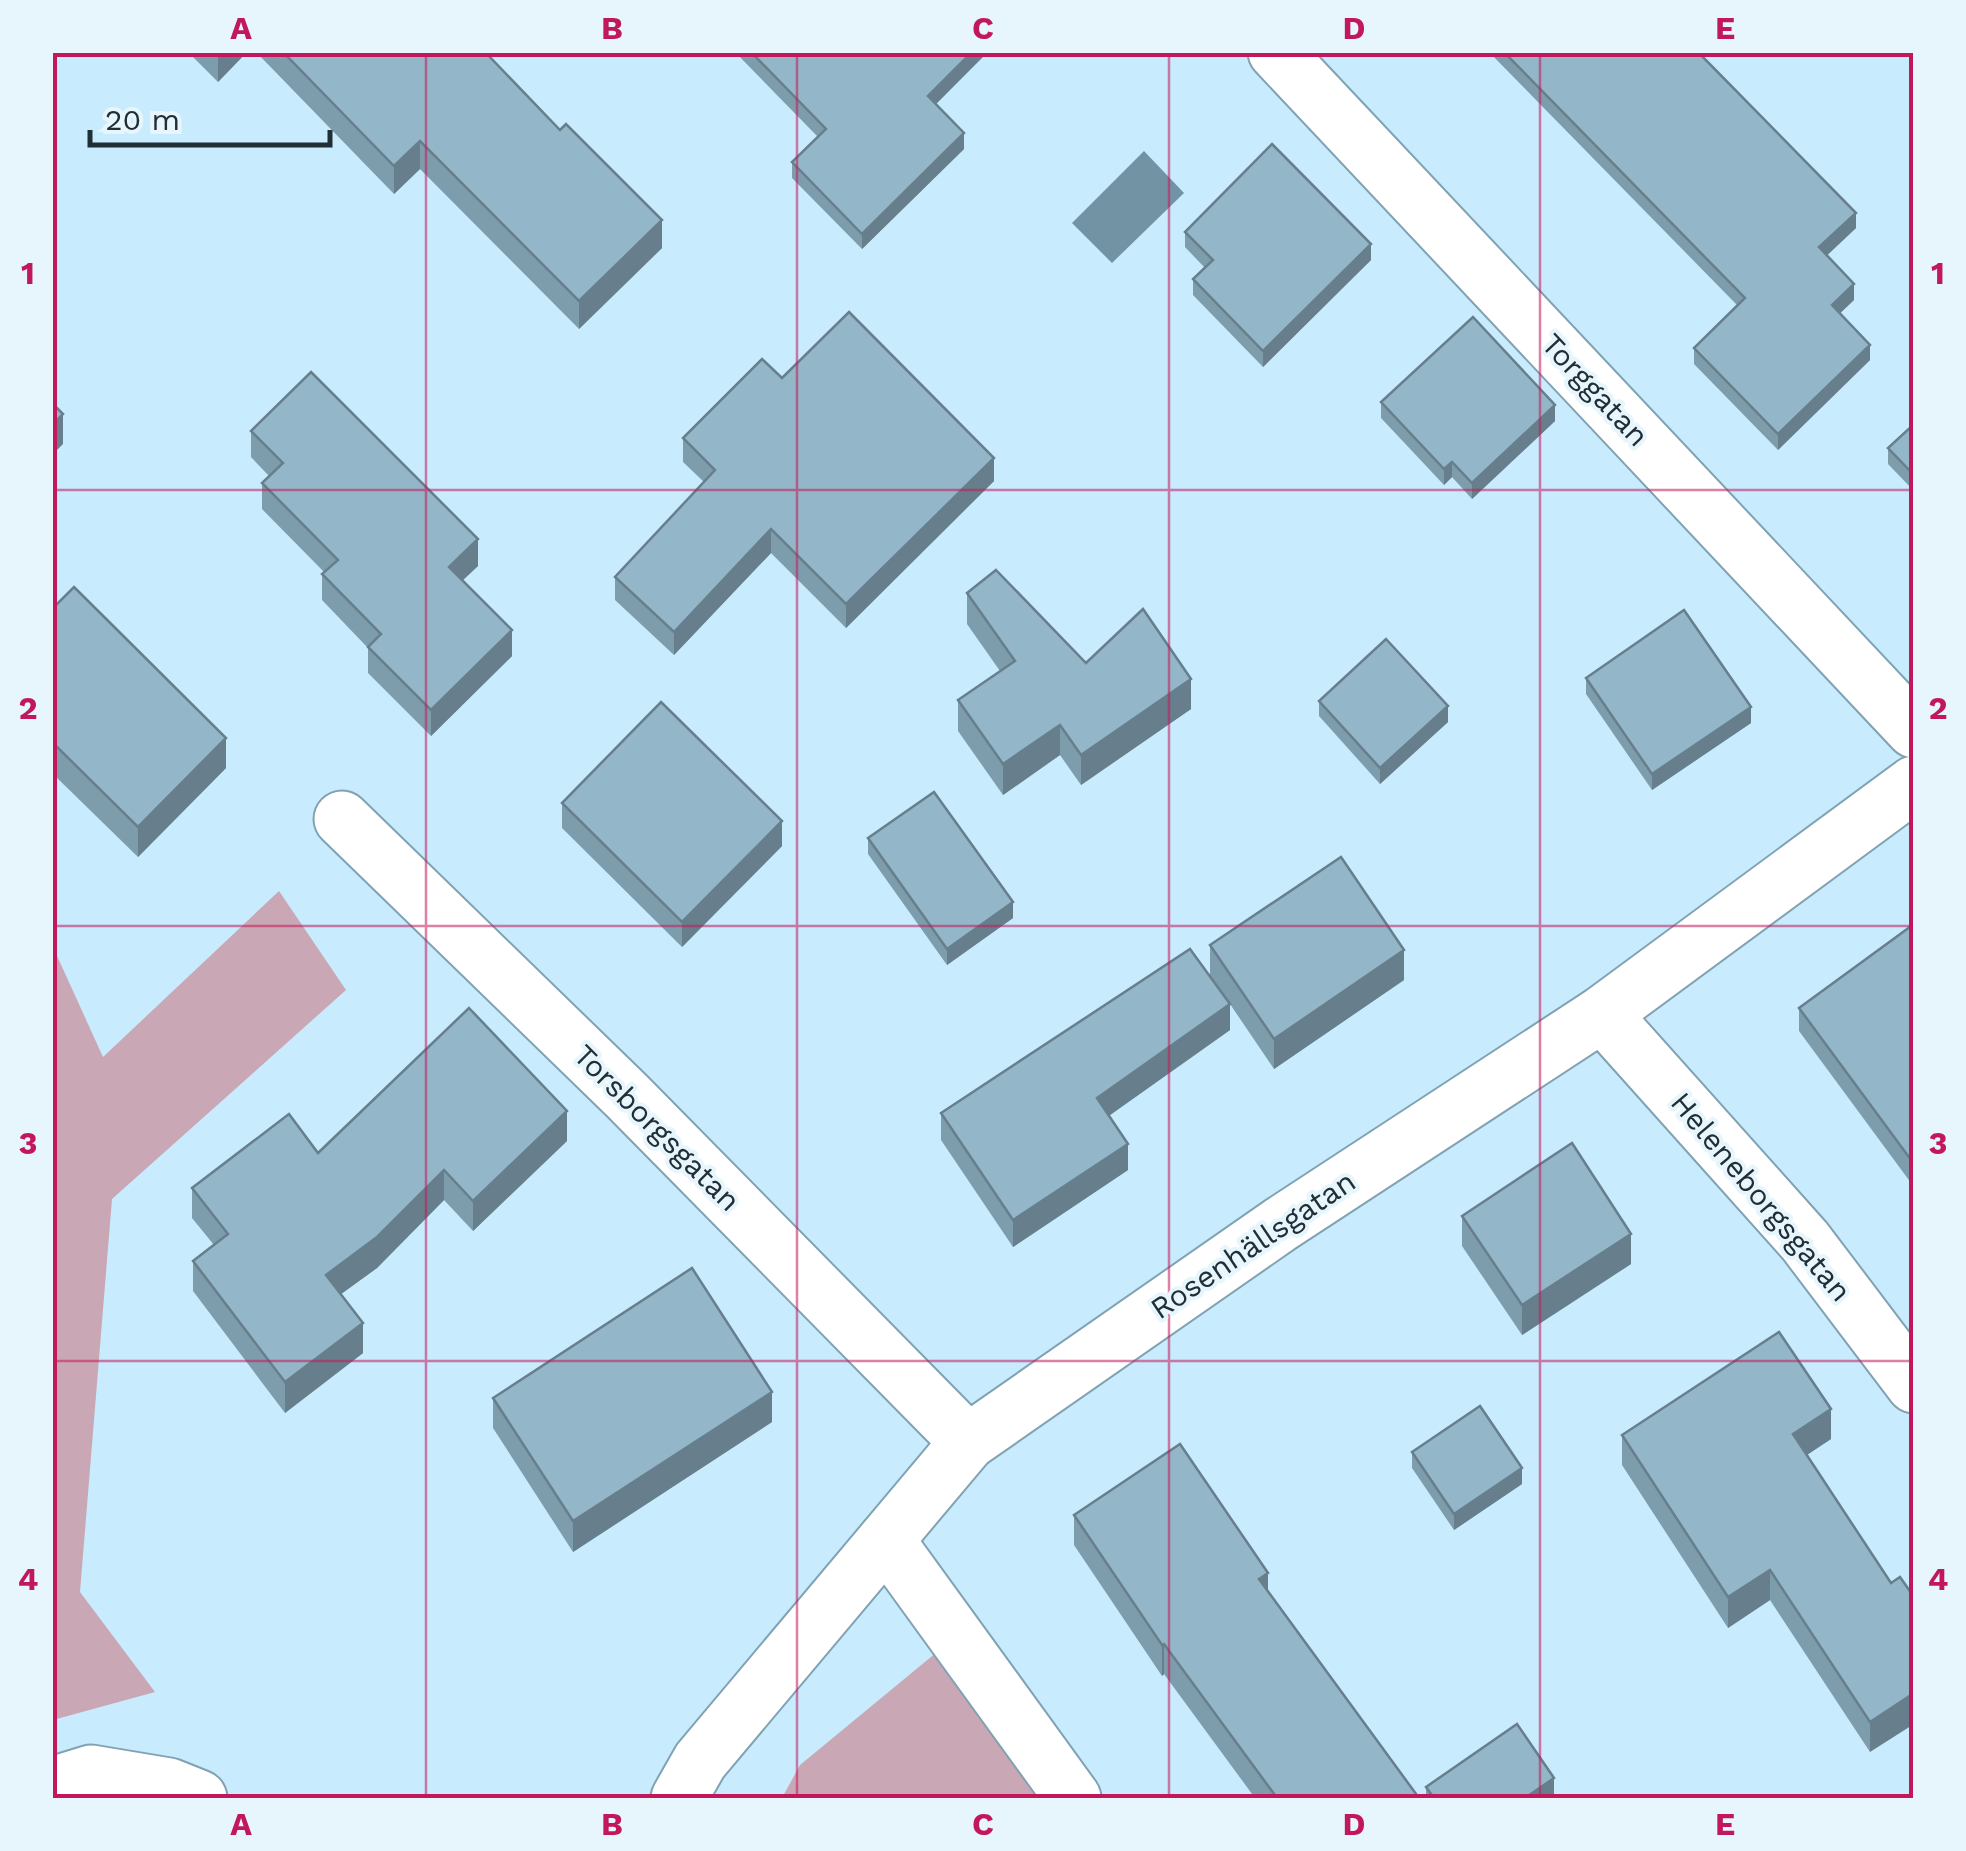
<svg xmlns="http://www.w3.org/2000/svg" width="1966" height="1851" viewBox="0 0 1966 1851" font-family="'Work Sans',sans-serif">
<rect width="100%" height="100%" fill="#c8ebfe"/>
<g fill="#caa7b5">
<polygon points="279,891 346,990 112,1199 80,1592 155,1692 53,1720 53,947 103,1057"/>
<polygon points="937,1652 1052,1798 782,1798 800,1765"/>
</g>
<polygon fill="#7293a4" points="1144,151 1184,193 1112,263 1072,223"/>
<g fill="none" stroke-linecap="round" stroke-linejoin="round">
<defs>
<g id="minor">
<polyline points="1276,52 1914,730"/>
<polyline points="342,819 627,1096 968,1442"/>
<polyline points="1602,1014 1805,1241 1914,1385"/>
<polyline points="886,1540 1073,1798"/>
<polyline points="52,1785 91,1773 169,1786 199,1798"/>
<polyline points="679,1798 700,1761 968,1442 1281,1224 1602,1014 1914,784"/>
</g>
</defs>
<use href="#minor" stroke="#81a2b3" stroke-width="59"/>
<use href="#minor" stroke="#fff" stroke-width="55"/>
</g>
<g fill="#7e9dac">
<polygon points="188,52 247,52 218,82"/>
<polygon points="256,52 485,52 662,248 579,329 420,169 394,194"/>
<polygon points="735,52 987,52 936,104 964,149 862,249 792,178 792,162 818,137"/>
<polygon points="1489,52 1698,52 1856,228 1827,255 1854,300 1840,313 1870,360 1778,450 1694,364 1694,348 1737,305"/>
<polygon points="1185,232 1371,260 1263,367 1193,295 1193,279 1205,268 1185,247"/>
<polygon points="782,378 994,481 846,628 771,553 674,655 615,600 615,577 704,482 683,462 683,438"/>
<polygon points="1381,402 1555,421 1472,499 1452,477 1444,485 1381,418"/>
<polygon points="1914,424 1914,491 1888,464 1888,448"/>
<polygon points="251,431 478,566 463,580 512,656 431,736 368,673 368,648 322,600 322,574 324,572 262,509 262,483 269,476 251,457"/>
<polygon points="967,593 1086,663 1191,709 1081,785 1060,755 1003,795 958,731 958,700 1000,671 967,624"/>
<polygon points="52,609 226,768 138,857 52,773"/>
<polygon points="1586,678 1751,723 1652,790 1586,694"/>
<polygon points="1319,701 1448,722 1380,784 1319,716"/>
<polygon points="562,803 782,846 682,947 562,828"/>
<polygon points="868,838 1013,918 947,965 868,854"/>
<polygon points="1914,924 1914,1187 1799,1031 1799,1008"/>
<polygon points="1210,945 1404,980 1274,1069 1230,1004 1230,1030 1109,1116 1128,1170 1013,1247 941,1140 941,1113 1226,999 1210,976"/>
<polygon points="567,1141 473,1231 444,1200 377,1268 341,1294 363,1353 285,1413 193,1291 193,1261 214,1245 192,1218 192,1188 318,1153"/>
<polygon points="1462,1216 1631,1264 1522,1335 1462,1246"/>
<polygon points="493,1398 772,1422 573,1552 493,1428"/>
<polygon points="1622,1435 1831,1439 1807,1455 1891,1583 1870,1752 1770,1600 1728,1628 1622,1465"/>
<polygon points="1412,1452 1522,1484 1454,1530 1412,1468"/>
<polygon points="1074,1515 1268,1593 1419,1798 1255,1798 1164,1674 1162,1676 1074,1545"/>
<polygon points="1426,1787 1554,1794 1548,1798 1426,1798"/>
</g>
<g fill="#677f8c">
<polygon points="219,52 247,52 218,82 218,54"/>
<polygon points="972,52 987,53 928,112 928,96"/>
<polygon points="964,133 964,149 862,249 862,234"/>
<polygon points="420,141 420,169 394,194 394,166"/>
<polygon points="1856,213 1856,228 1819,263 1819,247"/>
<polygon points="662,220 662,248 579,329 579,301"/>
<polygon points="1371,244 1371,260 1263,367 1263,351"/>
<polygon points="1854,284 1854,300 1832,321 1832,305"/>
<polygon points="1870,345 1870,360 1778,450 1778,434"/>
<polygon points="1555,405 1555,421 1472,499 1472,483"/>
<polygon points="63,414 63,444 52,455 52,425"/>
<polygon points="994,458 994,481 846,628 846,604"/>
<polygon points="1452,462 1452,477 1444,485 1444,469"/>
<polygon points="771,529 771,553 674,655 674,632"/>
<polygon points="478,539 478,566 449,593 449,567"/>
<polygon points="512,630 512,656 431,736 431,710"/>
<polygon points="1191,679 1191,709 1081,785 1081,755"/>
<polygon points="1448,706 1448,722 1380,784 1380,768"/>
<polygon points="1751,707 1751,723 1652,790 1652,774"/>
<polygon points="1060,725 1060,755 1003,795 1003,764"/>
<polygon points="226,738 226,768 138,857 138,827"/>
<polygon points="782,821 782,846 682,947 682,922"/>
<polygon points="1013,902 1013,918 947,965 947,949"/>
<polygon points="1404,950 1404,980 1274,1069 1274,1039"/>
<polygon points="1230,1004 1230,1030 1097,1124 1097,1098"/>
<polygon points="567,1111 567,1141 473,1231 473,1201"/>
<polygon points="1128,1144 1128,1170 1013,1247 1013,1220"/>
<polygon points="444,1170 444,1200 377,1268 326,1305 326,1275"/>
<polygon points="1631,1234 1631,1264 1522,1335 1522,1305"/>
<polygon points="363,1323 363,1353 285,1413 285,1382"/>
<polygon points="772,1392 772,1422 573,1552 573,1521"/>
<polygon points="1831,1409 1831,1439 1793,1464 1793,1434"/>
<polygon points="1522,1468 1522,1484 1454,1530 1454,1514"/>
<polygon points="1770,1570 1770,1600 1728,1628 1728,1597"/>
<polygon points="1268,1573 1268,1603 1259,1579"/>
<polygon points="1164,1644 1164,1674 1162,1676 1162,1645"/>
<polygon points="1914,1693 1914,1724 1870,1752 1870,1722"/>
<polygon points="1554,1778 1554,1794 1548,1798 1525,1798"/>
</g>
<g fill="#93b6c8" stroke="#677f8c" stroke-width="2.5">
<polygon points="283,52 485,52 560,130 566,124 662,220 579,301 420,141 394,166"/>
<polygon points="751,52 972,52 928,96 964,133 862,234 792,162 826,129"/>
<polygon points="1504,52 1698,52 1856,213 1819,247 1854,284 1832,305 1870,345 1778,434 1694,348 1745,298"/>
<polygon points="1272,144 1371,244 1263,351 1193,279 1213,260 1185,232"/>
<polygon points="849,312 994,458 846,604 771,529 674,632 615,577 715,470 683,438 762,359 782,378"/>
<polygon points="1473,317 1555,405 1472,483 1452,462 1444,469 1381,402"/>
<polygon points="311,372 478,539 449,567 512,630 431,710 368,647 381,634 322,574 338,560 262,483 283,463 251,431"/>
<polygon points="52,403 63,414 52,425"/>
<polygon points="1914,424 1914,475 1888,448"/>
<polygon points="996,570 1086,663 1143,609 1191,679 1081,755 1060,725 1003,764 958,700 1015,661 967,593"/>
<polygon points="74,587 226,738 138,827 52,742 52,609"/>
<polygon points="1684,610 1751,707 1652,774 1586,678"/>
<polygon points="1386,639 1448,706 1380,768 1319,701"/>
<polygon points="661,702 782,821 682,922 562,803"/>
<polygon points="934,792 1013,902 947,949 868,838"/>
<polygon points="1341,857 1404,950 1274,1039 1210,945"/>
<polygon points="1914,924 1914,1164 1799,1008"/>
<polygon points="1190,949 1230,1004 1097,1098 1128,1144 1013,1220 941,1113"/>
<polygon points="469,1008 567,1111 473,1201 444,1170 377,1237 326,1275 363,1323 285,1382 193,1261 228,1234 192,1188 289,1114 318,1153"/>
<polygon points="1572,1143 1631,1234 1522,1305 1462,1216"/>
<polygon points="692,1268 772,1392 573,1521 493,1398"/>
<polygon points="1779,1332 1831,1409 1793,1434 1891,1583 1900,1577 1914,1597 1914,1693 1870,1722 1770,1570 1728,1597 1622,1435"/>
<polygon points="1480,1406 1522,1468 1454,1514 1412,1452"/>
<polygon points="1180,1444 1268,1573 1259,1579 1419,1798 1277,1798 1164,1644 1162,1645 1074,1515"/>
<polygon points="1517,1724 1554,1778 1525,1798 1434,1798 1426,1787"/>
</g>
<path fill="none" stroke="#c2185b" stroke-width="2.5" stroke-opacity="0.55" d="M426,52V1798M797,52V1798M1169,52V1798M1540,52V1798M52,490H1914M52,926H1914M52,1361H1914"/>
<g text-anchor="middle" stroke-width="8" stroke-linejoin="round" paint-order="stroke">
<g font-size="30" fill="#212e35" stroke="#e7f5fc">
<text transform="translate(1595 390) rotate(47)" y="10">Torggatan</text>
<text transform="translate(657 1128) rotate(45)" y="10">Torsborgsgatan</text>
<text transform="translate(1761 1197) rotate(50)" y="10">Heleneborgsgatan</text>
<text transform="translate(1253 1245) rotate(-34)" y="10">Rosenhällsgatan</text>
</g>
</g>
<rect width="1966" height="1851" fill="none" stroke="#e7f5fc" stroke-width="110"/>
<path d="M90 130v15h240v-15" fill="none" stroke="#212e35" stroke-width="5"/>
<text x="105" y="130" font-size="30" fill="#212e35" stroke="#e7f5fc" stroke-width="8" paint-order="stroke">20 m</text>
<rect x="55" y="55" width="1856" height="1741" fill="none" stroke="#c2185b" stroke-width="4"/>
<g font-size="32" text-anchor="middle" font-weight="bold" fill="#c2185b">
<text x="241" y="39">A</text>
<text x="612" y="39">B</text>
<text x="983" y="39">C</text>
<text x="1354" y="39">D</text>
<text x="1725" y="39">E</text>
<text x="28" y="284">1</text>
<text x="1938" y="284">1</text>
<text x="28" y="719">2</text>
<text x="1938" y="719">2</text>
<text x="28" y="1154">3</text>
<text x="1938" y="1154">3</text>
<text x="28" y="1590">4</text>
<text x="1938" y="1590">4</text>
<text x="241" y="1835">A</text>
<text x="612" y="1835">B</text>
<text x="983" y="1835">C</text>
<text x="1354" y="1835">D</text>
<text x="1725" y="1835">E</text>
</g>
</svg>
